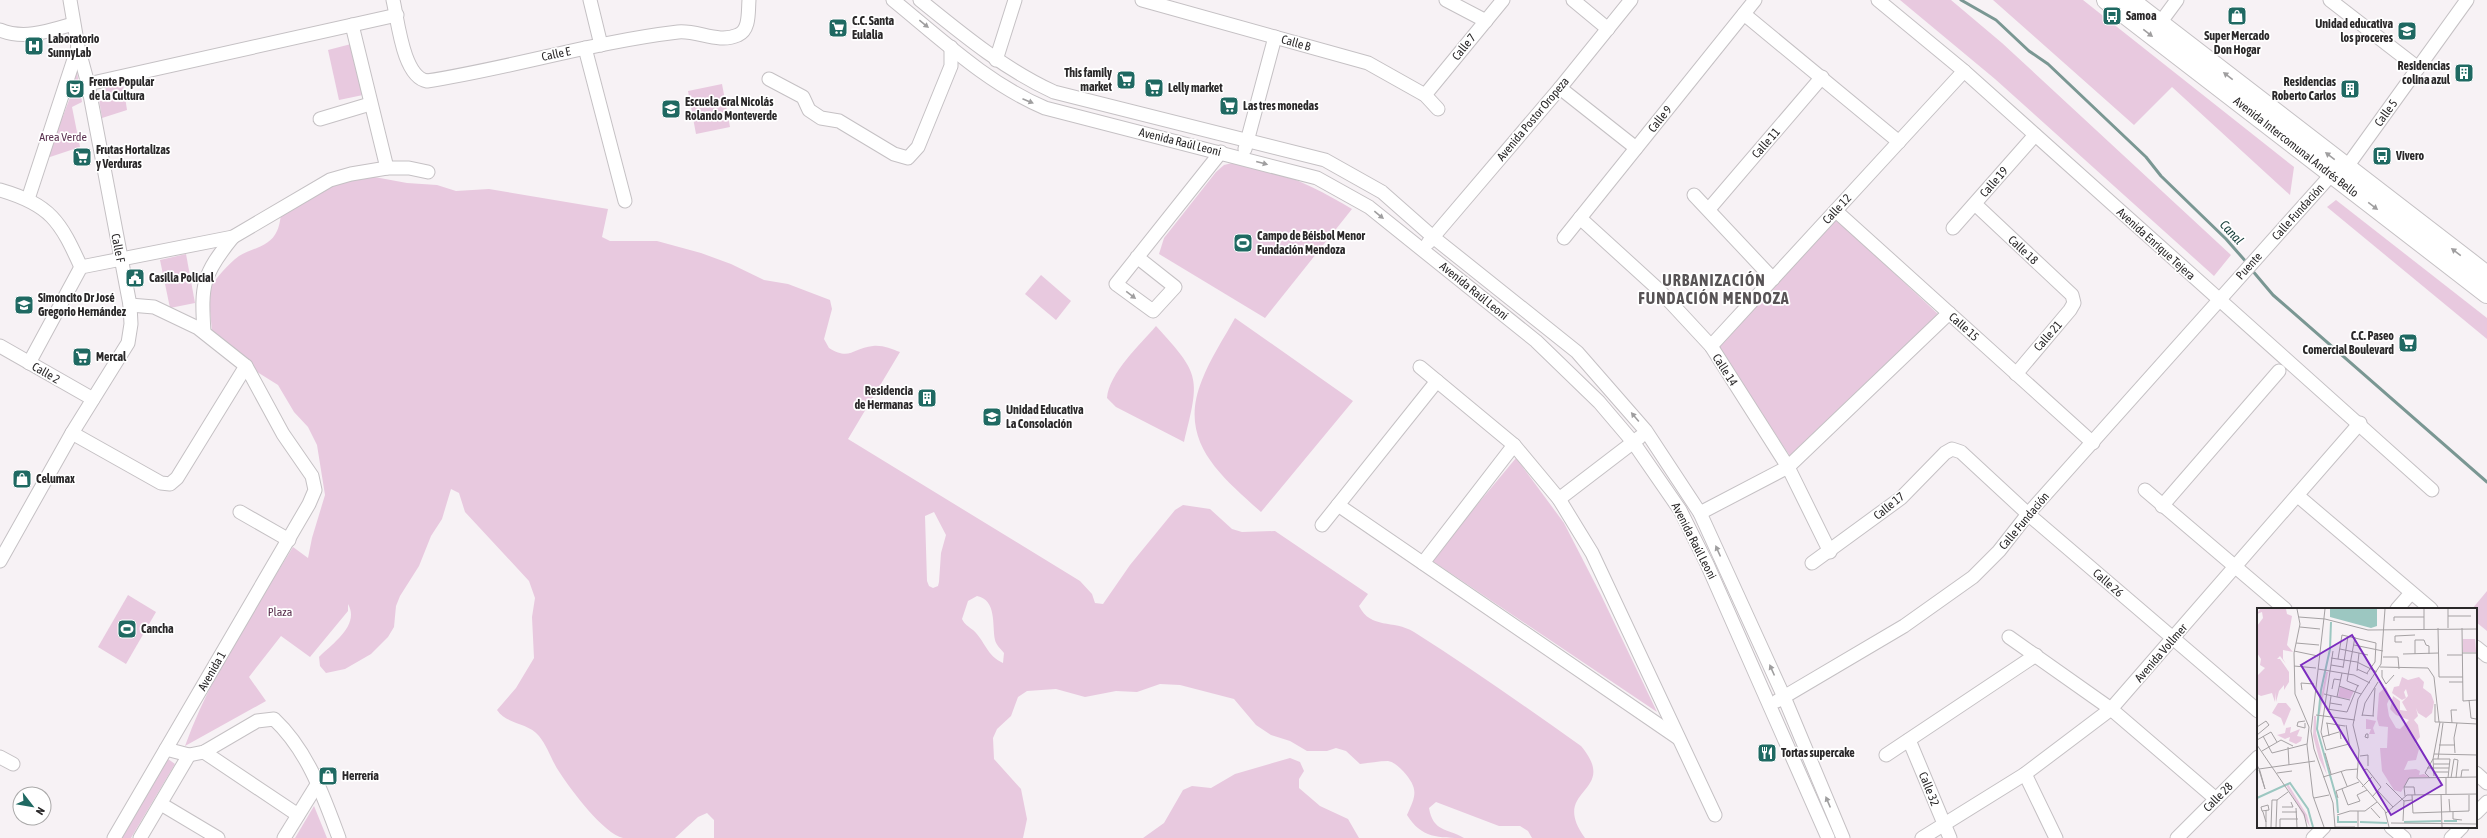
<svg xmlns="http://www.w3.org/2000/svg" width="2487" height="838" viewBox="0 0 2487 838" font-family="'Asap Condensed',sans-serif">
<rect width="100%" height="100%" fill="#f7f2f5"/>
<g fill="#e8c9df" fill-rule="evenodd">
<polygon points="1900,0 1951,0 2002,43 2231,255 2214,276 1995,79"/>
<polygon points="1993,0 2083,0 2294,167 2290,195 2172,87 2134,125"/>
<polygon points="351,44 363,95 339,100 328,50"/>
<polygon points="73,70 77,72 82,102 72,107 80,147 41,160 55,114 63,116 71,95 63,91"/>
<polygon points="123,84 127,110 102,118 98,93 108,87"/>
<polygon points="722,84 730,127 696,134 688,91"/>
<path d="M1232,163C1276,167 1315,187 1352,209L1265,318L1159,254L1164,238L1216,172L1224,165Z"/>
<path d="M369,176L407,183L437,185L456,191L489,189L608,209L602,237L610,241H657L701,253L731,264L764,280L788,284L830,300L832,309L824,339L829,348C850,361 853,348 873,346C883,345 891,349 900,352L848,439L1080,581L1092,594L1095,603L1103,604L1130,565L1175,510L1183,505L1210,509L1232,529L1242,532L1275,531L1368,594L1359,606C1371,630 1393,619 1414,632C1471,668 1526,707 1581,746C1621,794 1548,787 1585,838H1532L1528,831L1520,826H1499L1436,802L1429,808C1433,832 1447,828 1464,838C1439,838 1421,838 1407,815C1416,795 1419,789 1403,771C1399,767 1394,762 1388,761C1379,761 1369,763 1360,764L1346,751L1336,748L1327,751H1307L1290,741L1271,735L1256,725L1234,699L1180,685L1160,684L1137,692L1116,691L1085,697L1056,689L1027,691L1018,697L1011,716L997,729L993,738L994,759L1021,789L1027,819L1023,838H714V820L707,813L698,817L675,838C659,838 639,838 623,838C604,834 571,790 560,773C552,762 548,747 539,736C528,722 507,725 497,710L516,688L534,658L532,617L535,598L529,581L465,512L459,493L451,489L442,519L431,536L419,566L400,596L396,606L394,627L388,637L371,654L345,669L326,673L320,666L319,657C333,643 360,625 348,604V611L310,657L281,636L249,677L266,701L185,746C211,674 253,612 293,547L308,558L312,538L325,495L317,445L308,427L294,412L278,385L254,370L212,331L208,291C215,279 228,264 239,256C252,248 270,247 277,231C280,225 280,218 282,212L320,187ZM934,512L946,535L941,553L939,582L938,586L933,588L929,586L927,581L925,516ZM977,596C997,600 992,625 995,640C996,645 1001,649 1004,653L1003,663C987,656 985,641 973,630C968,626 965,625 962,619L968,601Z"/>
<polygon points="2336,200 2487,318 2487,339 2327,207"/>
<polygon points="1835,218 1939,315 1790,456 1717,346"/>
<polygon points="186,254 195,303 170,308 160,260"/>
<polygon points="1041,275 1071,301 1056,320 1025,294"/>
<path d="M1235,318L1353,401L1261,512C1220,475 1177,441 1202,380C1210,359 1224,338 1235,318Z"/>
<path d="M1156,326C1201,375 1200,378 1184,442L1116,407L1107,398C1109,373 1140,345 1156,326Z"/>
<polygon points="1516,458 1564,523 1601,595 1657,712 1431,560"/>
<polygon points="2487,591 2487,631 2476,622 2476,609 2472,609"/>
<polygon points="128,595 156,612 126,664 98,647"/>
<polygon points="1290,758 1300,762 1304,771 1299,779 1299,788 1320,806 1348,819 1359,838 1143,838 1164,823 1183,790 1192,786 1211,788 1235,774"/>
<polygon points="168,759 175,764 131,838 122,838"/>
<polygon points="314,806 327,838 295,838"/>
</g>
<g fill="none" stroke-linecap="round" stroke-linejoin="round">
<g stroke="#7a9793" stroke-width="3">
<polyline points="1961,0 1996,20 2029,51 2048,64 2146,157 2161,176 2226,239 2248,264"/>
<polyline points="2251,269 2273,295 2487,482"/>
</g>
<defs>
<g id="street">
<path d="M393,0C398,21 403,77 427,81C511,68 593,42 678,32C698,30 718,44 738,35C750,30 748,12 749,0"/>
<polyline points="590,0 601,45"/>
<path d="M893,0C941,39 988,84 1045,108L1317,178L1369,207L1536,341L1599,402L1633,442L1680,510L1707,564L1828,838"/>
<path d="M920,0C962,34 1004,69 1054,92L1325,160L1382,192L1433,237L1577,352L1646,431L1700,513L1784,697L1843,838"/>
<polyline points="1142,0 1368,63 1425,95 1438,109"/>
<polyline points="1446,0 1486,21"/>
<polyline points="1573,0 1608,29"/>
<polyline points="1878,0 1964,71 2432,490"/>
<polyline points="2330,0 2418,68"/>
<polyline points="1744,14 1899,142"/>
<polyline points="2160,23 2177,0"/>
<polyline points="352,25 387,168"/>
<path d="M0,30C24,40 49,31 73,24"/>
<polyline points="585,48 625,201"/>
<polyline points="996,60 1015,0"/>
<polyline points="769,79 803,97 809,110 821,118 839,121 894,154 908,158 918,147 951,66 951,47"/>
<polyline points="88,84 397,15"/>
<polyline points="1560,88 1636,148"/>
<polyline points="1425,95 1503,0"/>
<polyline points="320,119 370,104"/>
<polyline points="1245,149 1275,37"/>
<polyline points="2346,168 2467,0"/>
<path d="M0,190C51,205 60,221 81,267"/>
<polyline points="1694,195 1773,279"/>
<polyline points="28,199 78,47"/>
<polyline points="1975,204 2072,295 2074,303 2070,310 2016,374"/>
<polyline points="1709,209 1822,77"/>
<polyline points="1836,211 2093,443"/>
<polyline points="1580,218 1659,290 1711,346 1788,467 1830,552"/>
<polyline points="1953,228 2035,135"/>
<polyline points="1564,238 1755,0"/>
<polyline points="1428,243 1560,88 1631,0"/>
<polyline points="1137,257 1175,287 1153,311 1116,284 1221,152"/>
<path d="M204,332C201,285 202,275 233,237"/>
<polyline points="0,346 93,399"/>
<polyline points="1711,346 1964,71"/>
<polyline points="29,363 81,267 233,237 330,180 351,174 387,168 409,168 428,172"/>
<polyline points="1420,367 1514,445 1559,499 1592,553 1715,815"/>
<polyline points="72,433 161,483 170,484 177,478 246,366"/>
<polyline points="2145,490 2285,609"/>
<polyline points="2298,496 2431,609"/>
<polyline points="1559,499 1640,437"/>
<polyline points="1338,505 1678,738"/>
<polyline points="2162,506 2279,371"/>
<polyline points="240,512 289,540"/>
<polyline points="1700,513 1788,467 1949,313"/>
<polyline points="1322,525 1437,381"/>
<polyline points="0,561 72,433 128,343 131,324 130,305 88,84 78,47 70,0"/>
<polyline points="1423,563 1514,445"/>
<polyline points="1812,563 1901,498 1945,453 1952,449 1961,452 2028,514 2258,711"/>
<polyline points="2397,609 2411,593"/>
<polyline points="2009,637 2111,709 2216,799"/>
<polyline points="2476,647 2487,656"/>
<polyline points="1777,701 1904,626 1973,577 1999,551 2028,514 2331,175"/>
<polyline points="1909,740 1950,838"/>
<path d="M166,749L189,755L204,752L257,721L274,719C308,751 323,795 339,838"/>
<polyline points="204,752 298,815"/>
<polyline points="1886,755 2036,655"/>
<polyline points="0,757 13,764"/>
<polyline points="2476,773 2487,783"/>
<polyline points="2025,774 2056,838"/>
<polyline points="161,804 218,838"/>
<polyline points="2476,813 2487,802"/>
<polyline points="2391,827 2404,838"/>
<polyline points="114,838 309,504 315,490 312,476 283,434 246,366 198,328 154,307 130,305"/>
<polyline points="140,838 189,755"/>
<polyline points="284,838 318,783"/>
<polyline points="1922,838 2025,774 2111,709 2360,423"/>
<polyline points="2177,838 2258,757"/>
<polyline points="2313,838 2324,827"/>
<polyline points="2451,838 2462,827"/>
</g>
<g id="secondary">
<polyline points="2106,0 2487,294"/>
<polyline points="2130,0 2487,275"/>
</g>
</defs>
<use href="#street" stroke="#c5c1c4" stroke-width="15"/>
<use href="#secondary" stroke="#c5c1c4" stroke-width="20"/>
<use href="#street" stroke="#fff" stroke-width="13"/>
<use href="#secondary" stroke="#fff" stroke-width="18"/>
</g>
<defs><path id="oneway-solid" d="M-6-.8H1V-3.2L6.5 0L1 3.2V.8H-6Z"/></defs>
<g fill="#9f9e9f">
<use href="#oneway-solid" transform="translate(924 24) rotate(39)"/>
<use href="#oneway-solid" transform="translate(2148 33) rotate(38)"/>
<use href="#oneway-solid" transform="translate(2228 76) rotate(-142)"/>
<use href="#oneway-solid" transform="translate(1028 101) rotate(23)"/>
<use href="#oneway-solid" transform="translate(2330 156) rotate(-142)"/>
<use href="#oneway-solid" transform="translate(1262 163) rotate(15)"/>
<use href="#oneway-solid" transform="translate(2373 206) rotate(37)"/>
<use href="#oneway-solid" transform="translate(1379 215) rotate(39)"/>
<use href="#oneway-solid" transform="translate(2456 252) rotate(-143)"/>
<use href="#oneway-solid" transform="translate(1131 295) rotate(37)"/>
<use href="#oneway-solid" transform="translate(1635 417) rotate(-130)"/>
<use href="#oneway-solid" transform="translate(1718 551) rotate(-114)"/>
<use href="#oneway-solid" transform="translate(1772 670) rotate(-114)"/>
<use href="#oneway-solid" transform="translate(1828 802) rotate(-113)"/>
</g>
<defs>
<symbol id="bus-square" viewBox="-11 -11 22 22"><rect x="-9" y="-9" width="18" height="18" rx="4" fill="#1f6962" stroke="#fff"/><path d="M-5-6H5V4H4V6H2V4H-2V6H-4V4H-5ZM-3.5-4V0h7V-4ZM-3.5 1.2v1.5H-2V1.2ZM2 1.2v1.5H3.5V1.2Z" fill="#fff"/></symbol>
<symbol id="shop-square" viewBox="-11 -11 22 22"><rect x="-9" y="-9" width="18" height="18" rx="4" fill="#1f6962" stroke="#fff"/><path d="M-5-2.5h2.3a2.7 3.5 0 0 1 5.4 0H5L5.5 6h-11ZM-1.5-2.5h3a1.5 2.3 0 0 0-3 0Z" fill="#fff"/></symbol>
<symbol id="supermarket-square" viewBox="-11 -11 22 22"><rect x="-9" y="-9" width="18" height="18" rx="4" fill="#1f6962" stroke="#fff"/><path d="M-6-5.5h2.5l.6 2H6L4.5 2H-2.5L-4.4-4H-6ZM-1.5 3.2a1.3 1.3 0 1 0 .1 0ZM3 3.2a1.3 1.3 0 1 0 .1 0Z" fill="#fff"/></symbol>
<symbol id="school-square" viewBox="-11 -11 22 22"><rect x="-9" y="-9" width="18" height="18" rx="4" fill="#1f6962" stroke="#fff"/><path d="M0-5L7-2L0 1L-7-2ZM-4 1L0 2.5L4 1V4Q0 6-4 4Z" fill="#fff"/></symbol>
<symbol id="hospital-square" viewBox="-11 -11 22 22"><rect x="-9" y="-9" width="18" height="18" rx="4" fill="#1f6962" stroke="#fff"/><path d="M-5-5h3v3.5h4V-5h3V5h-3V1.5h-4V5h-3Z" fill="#fff"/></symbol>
<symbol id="building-square" viewBox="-11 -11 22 22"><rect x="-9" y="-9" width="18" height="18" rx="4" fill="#1f6962" stroke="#fff"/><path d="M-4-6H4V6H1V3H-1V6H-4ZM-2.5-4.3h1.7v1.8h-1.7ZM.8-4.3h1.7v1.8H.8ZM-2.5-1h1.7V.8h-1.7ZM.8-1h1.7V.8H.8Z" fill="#fff"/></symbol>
<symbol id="theatre-square" viewBox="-11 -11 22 22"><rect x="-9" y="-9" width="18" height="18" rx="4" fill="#1f6962" stroke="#fff"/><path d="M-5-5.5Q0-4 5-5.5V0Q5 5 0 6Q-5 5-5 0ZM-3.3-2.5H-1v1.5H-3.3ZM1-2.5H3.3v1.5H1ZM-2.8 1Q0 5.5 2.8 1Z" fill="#fff"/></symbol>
<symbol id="stadium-square" viewBox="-11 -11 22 22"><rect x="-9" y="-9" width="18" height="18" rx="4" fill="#1f6962" stroke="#fff"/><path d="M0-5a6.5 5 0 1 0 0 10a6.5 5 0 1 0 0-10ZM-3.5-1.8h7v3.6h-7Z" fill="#fff"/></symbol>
<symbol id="civic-square" viewBox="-11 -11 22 22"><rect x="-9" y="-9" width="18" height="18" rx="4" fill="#1f6962" stroke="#fff"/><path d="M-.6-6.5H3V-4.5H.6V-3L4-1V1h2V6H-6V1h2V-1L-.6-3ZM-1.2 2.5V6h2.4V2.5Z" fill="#fff"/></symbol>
<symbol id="restaurant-square" viewBox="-11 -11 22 22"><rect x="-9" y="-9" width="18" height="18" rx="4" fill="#1f6962" stroke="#fff"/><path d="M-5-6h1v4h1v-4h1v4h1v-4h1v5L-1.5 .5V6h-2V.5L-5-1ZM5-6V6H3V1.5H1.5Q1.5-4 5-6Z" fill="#fff"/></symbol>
</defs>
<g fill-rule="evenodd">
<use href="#bus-square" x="2101" y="5" width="22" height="22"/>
<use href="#shop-square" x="2226" y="5" width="22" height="22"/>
<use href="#supermarket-square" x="827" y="17" width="22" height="22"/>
<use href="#school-square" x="2396" y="20" width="22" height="22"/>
<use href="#hospital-square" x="23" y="35" width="22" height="22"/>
<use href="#building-square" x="2453" y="62" width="22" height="22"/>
<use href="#supermarket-square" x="1115" y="69" width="22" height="22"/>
<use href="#supermarket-square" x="1143" y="77" width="22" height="22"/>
<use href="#theatre-square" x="64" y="78" width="22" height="22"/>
<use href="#building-square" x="2339" y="78" width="22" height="22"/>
<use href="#supermarket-square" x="1218" y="95" width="22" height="22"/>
<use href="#school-square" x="660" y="98" width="22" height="22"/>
<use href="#bus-square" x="2371" y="145" width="22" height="22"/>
<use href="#supermarket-square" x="71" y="146" width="22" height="22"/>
<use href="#stadium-square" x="1232" y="232" width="22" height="22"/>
<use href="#civic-square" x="124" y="267" width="22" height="22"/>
<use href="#school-square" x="13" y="294" width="22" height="22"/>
<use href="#supermarket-square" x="2397" y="332" width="22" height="22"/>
<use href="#supermarket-square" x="71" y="346" width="22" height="22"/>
<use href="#building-square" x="916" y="387" width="22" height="22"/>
<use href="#school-square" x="981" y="406" width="22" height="22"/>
<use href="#shop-square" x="11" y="468" width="22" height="22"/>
<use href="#stadium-square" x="116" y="618" width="22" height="22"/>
<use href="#restaurant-square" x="1756" y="742" width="22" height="22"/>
<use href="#shop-square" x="317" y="765" width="22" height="22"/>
</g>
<g text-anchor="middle" stroke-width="3.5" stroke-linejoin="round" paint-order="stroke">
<g font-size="12" font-weight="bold" fill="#2a2829" stroke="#fff" text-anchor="start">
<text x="2126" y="20">Samoa</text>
<text x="852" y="25">C.C. Santa<tspan x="852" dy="14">Eulalia</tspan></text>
<text x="2393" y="28" text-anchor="end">Unidad educativa<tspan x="2393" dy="14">los proceres</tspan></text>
<text x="2237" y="40" text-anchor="middle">Super Mercado<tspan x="2237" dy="14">Don Hogar</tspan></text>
<text x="48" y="43">Laboratorio<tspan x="48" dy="14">SunnyLab</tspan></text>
<text x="2450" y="70" text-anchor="end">Residencias<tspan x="2450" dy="14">colina azul</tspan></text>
<text x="1112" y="77" text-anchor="end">This family<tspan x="1112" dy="14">market</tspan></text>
<text x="89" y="86">Frente Popular<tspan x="89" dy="14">de la Cultura</tspan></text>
<text x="2336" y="86" text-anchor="end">Residencias<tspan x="2336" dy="14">Roberto Carlos</tspan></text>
<text x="1168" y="92">Lelly market</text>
<text x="685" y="106">Escuela Gral Nicolás<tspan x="685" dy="14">Rolando Monteverde</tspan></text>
<text x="1243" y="110">Las tres monedas</text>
<text x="96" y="154">Frutas Hortalizas<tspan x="96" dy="14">y Verduras</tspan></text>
<text x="2396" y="160">Vivero</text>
<text x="1257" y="240">Campo de Béisbol Menor<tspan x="1257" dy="14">Fundación Mendoza</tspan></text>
<text x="149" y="282">Casilla Policial</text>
<text x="38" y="302">Simoncito Dr José<tspan x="38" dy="14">Gregorio Hernández</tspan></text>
<text x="2394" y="340" text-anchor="end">C.C. Paseo<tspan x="2394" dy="14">Comercial Boulevard</tspan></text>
<text x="96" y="361">Mercal</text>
<text x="913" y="395" text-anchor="end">Residencia<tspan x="913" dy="14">de Hermanas</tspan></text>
<text x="1006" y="414">Unidad Educativa<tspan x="1006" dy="14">La Consolación</tspan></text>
<text x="36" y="483">Celumax</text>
<text x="141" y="633">Cancha</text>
<text x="1781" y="757">Tortas supercake</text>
<text x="342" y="780">Herrería</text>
</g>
<g font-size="12" fill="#2a2829" stroke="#fff">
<text transform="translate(1296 43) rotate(16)" y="4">Calle B</text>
<text transform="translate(1464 47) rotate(-51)" y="4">Calle 7</text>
<text transform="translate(556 54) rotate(-12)" y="4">Calle E</text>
<text transform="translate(2386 113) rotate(-54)" y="4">Calle 5</text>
<text transform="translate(1533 119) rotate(-50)" y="4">Avenida Postor Oropeza</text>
<text transform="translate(1660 119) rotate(-51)" y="4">Calle 9</text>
<text transform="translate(1180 142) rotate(14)" y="4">Avenida Raúl Leoni</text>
<text transform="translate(1766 143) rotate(-49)" y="4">Calle 11</text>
<text transform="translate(2296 147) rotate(38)" y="4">Avenida Intercomunal Andrés Bello</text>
<text transform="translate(1994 182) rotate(-49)" y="4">Calle 19</text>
<text transform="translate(1837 209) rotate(-47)" y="4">Calle 12</text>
<text transform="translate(2298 212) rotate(-48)" y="4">Calle Fundación</text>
<text transform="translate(2156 244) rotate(42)" y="4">Avenida Enrique Tejera</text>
<text transform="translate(118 248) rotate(79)" y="4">Calle F</text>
<text transform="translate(2023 250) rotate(43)" y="4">Calle 18</text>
<text transform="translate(2249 266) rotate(-48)" y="4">Puente</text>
<text transform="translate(1474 291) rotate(39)" y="4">Avenida Raúl Leoni</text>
<text transform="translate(1964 327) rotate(42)" y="4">Calle 15</text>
<text transform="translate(2048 336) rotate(-49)" y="4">Calle 21</text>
<text transform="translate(1725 370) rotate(57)" y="4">Calle 14</text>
<text transform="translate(46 373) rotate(30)" y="4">Calle 2</text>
<text transform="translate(1889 506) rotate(-39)" y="4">Calle 17</text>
<text transform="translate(2024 521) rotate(-50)" y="4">Calle Fundación</text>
<text transform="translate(1694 541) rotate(63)" y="4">Avenida Raúl Leoni</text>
<text transform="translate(2108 583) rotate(41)" y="4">Calle 26</text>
<text transform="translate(2161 653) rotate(-49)" y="4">Avenida Vollmer</text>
<text transform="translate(212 671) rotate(-60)" y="4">Avenida 1</text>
<text transform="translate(1929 789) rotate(68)" y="4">Calle 32</text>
<text transform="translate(2218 797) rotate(-45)" y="4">Calle 28</text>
</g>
<g font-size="12" fill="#592f4e" stroke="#fff">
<text x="63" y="141">Area Verde</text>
<text x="280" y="616">Plaza</text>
</g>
<g font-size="13" font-style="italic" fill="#0d3733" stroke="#fff">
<text transform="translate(2232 232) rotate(47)" y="5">Canal</text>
</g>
<g font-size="16" font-weight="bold" letter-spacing="1" fill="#575355" stroke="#fff">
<text x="1714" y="286">URBANIZACIÓN<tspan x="1714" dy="18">FUNDACIÓN MENDOZA</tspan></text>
</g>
</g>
<g transform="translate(2257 608)">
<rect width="220" height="220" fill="#f7f2f5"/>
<path d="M3,1H29L30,6L35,8L30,37L36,44L26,42V51L29,56L23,48L20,51H23L32,64V74L27,82V77L22,83L19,94L18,84V94L15,85L4,88L0,86V68L8,60L3,57L4,51L0,45V18L6,10L5,4L0,6ZM206,31H218L219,44H206ZM69,64H71L63,106H61ZM145,69L151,72L162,69L167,74L166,80L174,86L177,94L175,105L169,110L161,105L159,100L161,108L157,112L161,117L163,129L158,135L162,141L159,152L151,153L147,162L159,161L163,163L162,167L167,166L172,169L152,170L144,184L137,182L125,163L123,140H130L131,119L122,118L120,111L122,85L129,79L133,89L130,96L132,108L139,120L143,121L152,112L139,107L133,101L136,88L143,93V102L150,103L145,94L151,88L149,81L147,84L149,90L145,92L135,85L137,79L142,78ZM83,79L97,83L93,91L81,89ZM21,95H29L34,101L27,118L24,110L15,105ZM57,108H59V125L70,167L62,150L56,128ZM109,111L119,113L116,120L118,126H112L114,121H109ZM34,119L33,125L43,121L40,128L45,129L44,133L39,136L32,133L33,129L28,131L20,127L28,125L29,120ZM31,176L50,207L53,219L29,177Z" fill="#e8c9df"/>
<path d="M73,1H120V18L114,20L73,9Z" fill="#9cc7c1"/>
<path fill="none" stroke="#9cc7c1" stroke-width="2" d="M74,14L73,41L64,82L60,121L80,192L81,205M0,190L33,175L51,201L56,219M81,208V214H100M187,213H200M103,214L130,215M147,214L184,213"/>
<path fill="none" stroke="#a5a1a3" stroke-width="1" d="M40,1L43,16L37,45L38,86L52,119L50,137L56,188L67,219M68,1L54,123L57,141L76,195L78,219M128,1L124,56L101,91L96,117L102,142L100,170L128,203L132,219M167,1V21M191,1V20M191,8H214M42,9L68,11L111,22L220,21M137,13V9H167M43,19L63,21M181,20L182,69H206M205,20L206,93L220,92M98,29L90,73L102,78M158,32H167L169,37L172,38V46M158,32V46M145,34H138V28L158,27M39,35L62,37M97,37L126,43M83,41L111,47M37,43L61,48M76,43L64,124L69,142L92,136M205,45H220M146,46L182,45M190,47H205M126,49H141L142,61M74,50L100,54L120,64M81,51L85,27L119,35L118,54L110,65M74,57L86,59M37,58L59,60M123,59L171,60L177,69L182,114L220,116M86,60L91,28M61,61L97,67L113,75M100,61L111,66M125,62V69L129,76L137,67M100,63L102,45M192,74H206M82,78L104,86M75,81L77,71L84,72M45,82L44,75L57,76M67,86L93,92M80,89L85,65M212,92L214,110L219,111M73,95L85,97M178,96V114H182M70,101L90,104M72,102L74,88M90,104L101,77M59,107L98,112M105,107L117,108M105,108L108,95L121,74M116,108L118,80M48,113L41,114L40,118L48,120V115M69,115L88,118M70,115L72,128M195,115L194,102H200M82,117L84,131M89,117L93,140M0,119L9,113L12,117L0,127M109,126H111V130L108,129ZM6,128L15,145L50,136M65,129L82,124M0,132L14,124L20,134M24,132L36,138M0,137L47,206L50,219M182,137H198M31,139L32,157M5,143L24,132M68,145L74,166M198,145L197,130L200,115M177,146L220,147M103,148L111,147V158M181,151L186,115M177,156H192M0,157L3,163L8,181L2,162M170,160H192M2,161L58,153M106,162L110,161L124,179L115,189M84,163L90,178M177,164H191M20,165L35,163M177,168L176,151L183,114M66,169L89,162L101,161M204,169L205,162H212M173,170L168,165L176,151H193M189,170V186M191,170L193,151M194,170L197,151L201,152L199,170M129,175L147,193L155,192M105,179L115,169M147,179H157L158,187M85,181L91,197M121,183L136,199M184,186L185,219M155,187L156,205L212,203V187M148,188L147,179L152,170L220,169M57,190L72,187M81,190L79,183L102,174M192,191L193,204M91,197L103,193L100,187L110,182M25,199H36L34,194M39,200L40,219M114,200L123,210M5,203L12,202L11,197L4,199L5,203L6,204L9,214M101,203V219M25,204H40M196,204V211L205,212M129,205L150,187L220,186M80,207L93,203H108L120,194M146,213L147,193M134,215L220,216M9,219V202M14,219L15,192H20L31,184M19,219L20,192M23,219V211H41M78,219H98"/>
<path fill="#7b2cbf" fill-opacity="0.15" stroke="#7b2cbf" stroke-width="2" d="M95,27L185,177L134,207L44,57Z"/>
<rect width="220" height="220" fill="none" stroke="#2a2829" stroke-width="2"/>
</g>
<g transform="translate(32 806) rotate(121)"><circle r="19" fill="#ffffff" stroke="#aaa9a9"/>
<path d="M0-3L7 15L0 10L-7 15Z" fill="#1f6962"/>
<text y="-6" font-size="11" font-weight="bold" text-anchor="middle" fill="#2a2829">N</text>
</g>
</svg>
